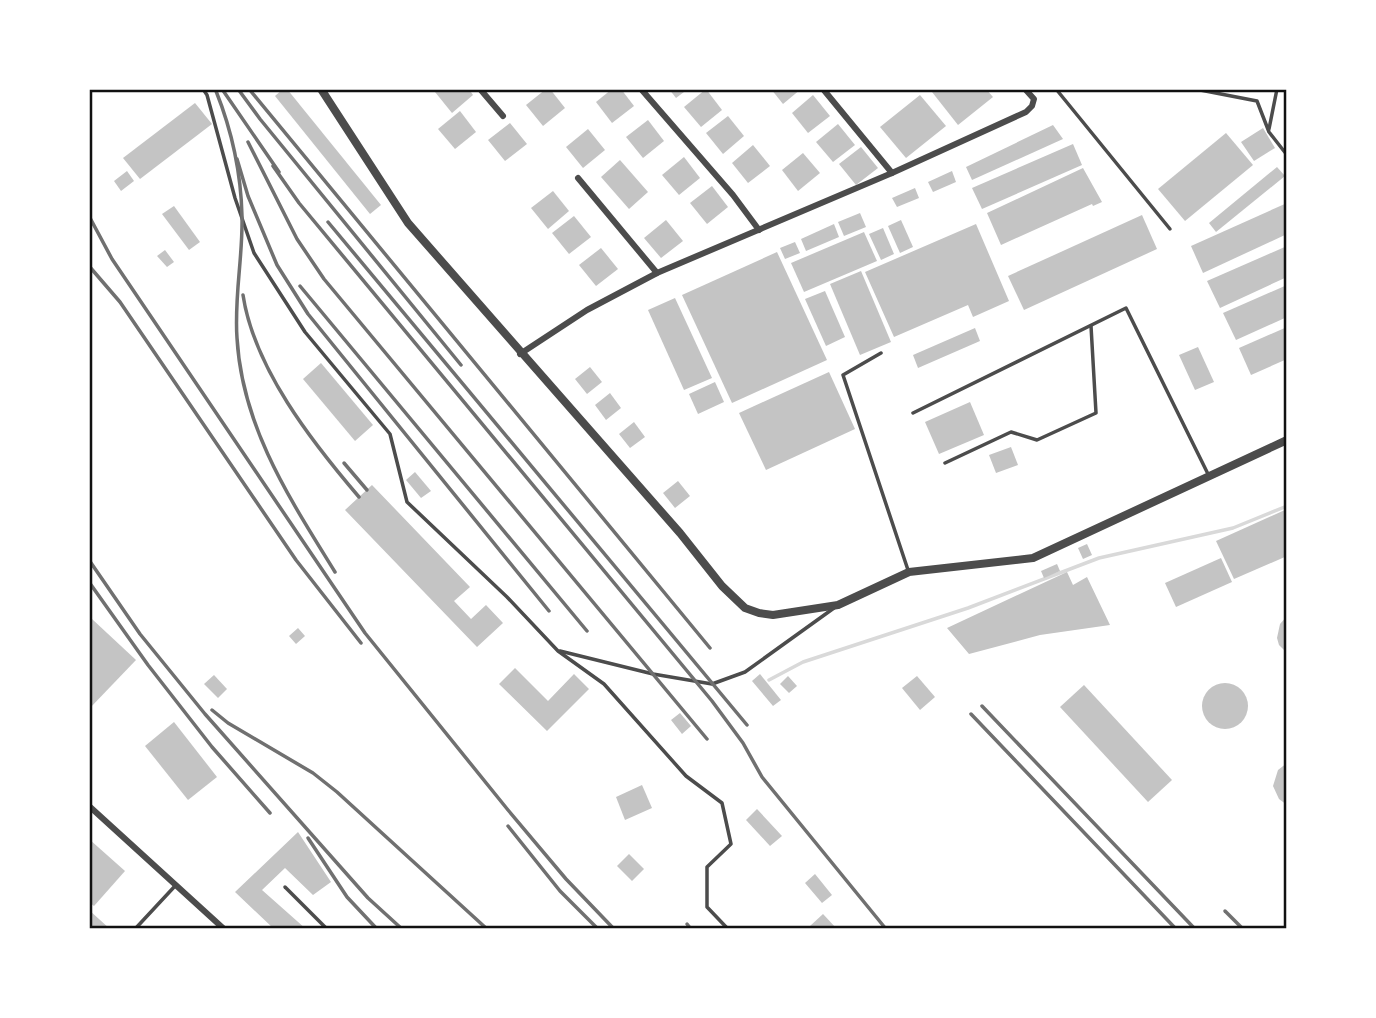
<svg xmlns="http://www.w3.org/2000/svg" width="1376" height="1018" viewBox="0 0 1376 1018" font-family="'Libre Baskerville',serif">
<rect width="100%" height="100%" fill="#fff"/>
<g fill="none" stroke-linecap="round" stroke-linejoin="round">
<polyline stroke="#d9d9d9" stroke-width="3.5" points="769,680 803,662 968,608 1099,558 1233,528 1287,506"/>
</g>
<g fill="#c4c4c4">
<polygon points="283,89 287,89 381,205 370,214 275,96"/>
<polygon points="438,89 469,89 473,95 452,113 435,92"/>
<polygon points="546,89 550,89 565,108 543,126 526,105"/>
<polygon points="612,89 621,89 634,106 612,123 596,102"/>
<polygon points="669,89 688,89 676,98"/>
<polygon points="706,89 722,110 701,127 684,107"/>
<polygon points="771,89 801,89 783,104"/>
<polygon points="936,89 986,89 993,97 958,125 932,92"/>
<polygon points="813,95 830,116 808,133 792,113"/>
<polygon points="920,95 946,126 906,158 880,127"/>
<polygon points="195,103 212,124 140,179 123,158"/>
<polygon points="460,111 476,132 455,149 438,129"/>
<polygon points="728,116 744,136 723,154 706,133"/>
<polygon points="648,120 664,141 643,158 626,137"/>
<polygon points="510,123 527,144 505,161 488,140"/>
<polygon points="838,124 855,145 833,162 816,142"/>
<polygon points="1053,125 1063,139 972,180 966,167"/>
<polygon points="1263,128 1275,148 1254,161 1241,142"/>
<polygon points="588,129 605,150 583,168 566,147"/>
<polygon points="1226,133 1253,165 1185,221 1158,189"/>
<polygon points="1073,144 1082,165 982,209 972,188"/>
<polygon points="753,145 770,166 748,183 732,163"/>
<polygon points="861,147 878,168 856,185 839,164"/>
<polygon points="803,153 820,173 798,191 782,170"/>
<polygon points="684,157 700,178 679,195 662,175"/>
<polygon points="620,160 648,192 629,209 601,177"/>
<polygon points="1277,167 1285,176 1216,232 1209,223"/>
<polygon points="1083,168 1102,202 1093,206 1092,204 1001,245 987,213"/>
<polygon points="127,171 134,181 121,191 114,181"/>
<polygon points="952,171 956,182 933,192 928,182"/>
<polygon points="712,186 728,207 707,224 690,203"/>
<polygon points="915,188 919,198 897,207 892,198"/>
<polygon points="553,191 569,211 548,229 531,208"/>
<polygon points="1287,203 1287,234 1203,273 1191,246"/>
<polygon points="174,206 200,242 189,250 162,214"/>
<polygon points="860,213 866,227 844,236 838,222"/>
<polygon points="1142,215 1157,249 1024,310 1008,276"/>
<polygon points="574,216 591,237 569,254 552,233"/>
<polygon points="666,220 683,241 661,258 644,238"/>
<polygon points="901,220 913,247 900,253 888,226"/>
<polygon points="834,224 839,237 806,251 801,239"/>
<polygon points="976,224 1009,301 973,317 968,305 894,337 865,272"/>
<polygon points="883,228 894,254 881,260 869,234"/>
<polygon points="864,232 877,261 804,292 791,263"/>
<polygon points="795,242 800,253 785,259 780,248"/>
<polygon points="1287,246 1287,277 1220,308 1207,281"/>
<polygon points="601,248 618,269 596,286 579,265"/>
<polygon points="165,250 174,262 167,267 157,256"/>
<polygon points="777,252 827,360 732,403 682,295"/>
<polygon points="861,271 891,342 860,355 830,284"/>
<polygon points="1287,285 1287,317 1236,340 1223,313"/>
<polygon points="825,291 845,337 826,346 805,299"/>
<polygon points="675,298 712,378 684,390 648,310"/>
<polygon points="1287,327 1287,359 1251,375 1239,348"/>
<polygon points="975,328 980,341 918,368 913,355"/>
<polygon points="1198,347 1214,382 1195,390 1179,355"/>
<polygon points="321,363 373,425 355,441 303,379"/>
<polygon points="590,367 602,382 587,394 575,379"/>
<polygon points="829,372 855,429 766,470 739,413"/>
<polygon points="715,382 724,402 698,414 689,394"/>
<polygon points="610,393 621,408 606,420 595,405"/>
<polygon points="970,402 984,435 939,454 925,422"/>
<polygon points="634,422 645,437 630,448 619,434"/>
<polygon points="1011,447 1018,465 996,473 989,455"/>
<polygon points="415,472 431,491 421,498 406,480"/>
<polygon points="678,481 690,496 675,508 663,493"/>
<polygon points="372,485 470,587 454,601 471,619 486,605 503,623 477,647 345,510"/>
<polygon points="1287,509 1287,556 1234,579 1216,541"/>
<polygon points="1087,544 1092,555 1083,559 1078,548"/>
<polygon points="1221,558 1232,582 1176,607 1165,583"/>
<polygon points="1057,564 1060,571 1044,578 1041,571"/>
<polygon points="1067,572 1073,585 1087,577 1110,625 1040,635 969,654 947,628"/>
<polygon points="1287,616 1287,653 1279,645 1277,638 1280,624"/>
<polygon points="92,619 136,660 89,709 89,622"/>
<polygon points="298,628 305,636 296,644 289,636"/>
<polygon points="515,668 548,701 574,674 589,689 547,731 499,684"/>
<polygon points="760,674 781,700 773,706 752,681"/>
<polygon points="214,675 227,689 218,698 204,684"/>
<polygon points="788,676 797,686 789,693 780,684"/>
<polygon points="917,676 935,697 920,710 902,688"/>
<circle cx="1225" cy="706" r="23"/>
<polygon points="1084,685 1172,780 1148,802 1060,707"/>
<polygon points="680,713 691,726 682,734 671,720"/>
<polygon points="174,722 217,777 188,800 145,746"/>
<polygon points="1287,763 1287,805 1279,799 1273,786 1278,770"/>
<polygon points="642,785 652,808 625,820 616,797"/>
<polygon points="757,809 782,836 770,846 746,820"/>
<polygon points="298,832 331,882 313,895 285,868 262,890 306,929 274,929 235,892"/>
<polygon points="89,839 125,871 94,906 89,902"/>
<polygon points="629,854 644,869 632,881 617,866"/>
<polygon points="815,874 832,895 822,903 805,883"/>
<polygon points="89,910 110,929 89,929"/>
<polygon points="823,914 837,929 813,929 810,926"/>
</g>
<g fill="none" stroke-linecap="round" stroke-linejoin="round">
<g stroke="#4c4c4c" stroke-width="3.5">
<polyline points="203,89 207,95 235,198 254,253 305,332 390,434 407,502 507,597 558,651 604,684 686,776 722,803 731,844 707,867 707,907 728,929"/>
<polyline points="1056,89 1170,229"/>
<polyline points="1195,89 1257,101 1269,132 1287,155"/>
<polyline points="1269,129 1277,89"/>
<polyline points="881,353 843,375 908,570"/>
<polyline points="913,413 1126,308 1208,474"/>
<polyline points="945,463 1011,432 1037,440 1096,413 1091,326"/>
<polyline points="560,651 653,674 712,684 745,672 834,608"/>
<polyline points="285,887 327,929"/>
<polyline points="135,929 175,886"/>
</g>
<g stroke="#4c4c4c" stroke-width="6">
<polyline points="480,89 503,116"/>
<polyline points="641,89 733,195 759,230"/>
<polyline points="823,89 892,173"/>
<polyline points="578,178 657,273"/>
<polyline points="520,354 587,310 657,273 892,173 1026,112 1032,106 1034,99 1025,89"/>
<polyline points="89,806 224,929"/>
</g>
<polyline stroke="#4c4c4c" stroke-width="8" points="321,89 408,223 680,533 722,586 745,608 759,613 773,615 838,605 909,572 1033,558 1287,440"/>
<g stroke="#707070" stroke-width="3.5">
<polyline points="222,89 279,172"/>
<polyline points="238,89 260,119 461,365"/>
<polyline points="249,89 710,648"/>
<path d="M216,91C232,131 241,173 242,216C243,257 234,297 237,338C242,427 290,499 335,572"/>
<polyline points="248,142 297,239 324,279 707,739"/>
<polyline points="237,159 248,196 277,265 308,314 549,611"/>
<polyline points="273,166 299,203 712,701 743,743 762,777 886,929"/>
<polyline points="89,216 112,259 365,633 508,810 566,879 614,929"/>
<polyline points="328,222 747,725"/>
<polyline points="89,266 120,302 296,560 361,643"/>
<polyline points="300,286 587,631"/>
<path d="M243,295C254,368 312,442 359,497"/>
<polyline points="344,463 367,490"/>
<polyline points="89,560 140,634 205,714 368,898 402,929"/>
<polyline points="89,582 148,665 212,747 270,813"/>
<polyline points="982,706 1195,929"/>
<polyline points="212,710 228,723 313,773 337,792 487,929"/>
<polyline points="971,714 1176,929"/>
<polyline points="508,826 560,891 598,929"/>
<polyline points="308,838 347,897 377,929"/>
<polyline points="1225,911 1243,929"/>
<polyline points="687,924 691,929"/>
</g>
</g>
<rect width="1376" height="1018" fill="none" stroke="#ffffff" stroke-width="182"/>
<rect x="91" y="91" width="1194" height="836" fill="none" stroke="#111" stroke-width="2.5"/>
</svg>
